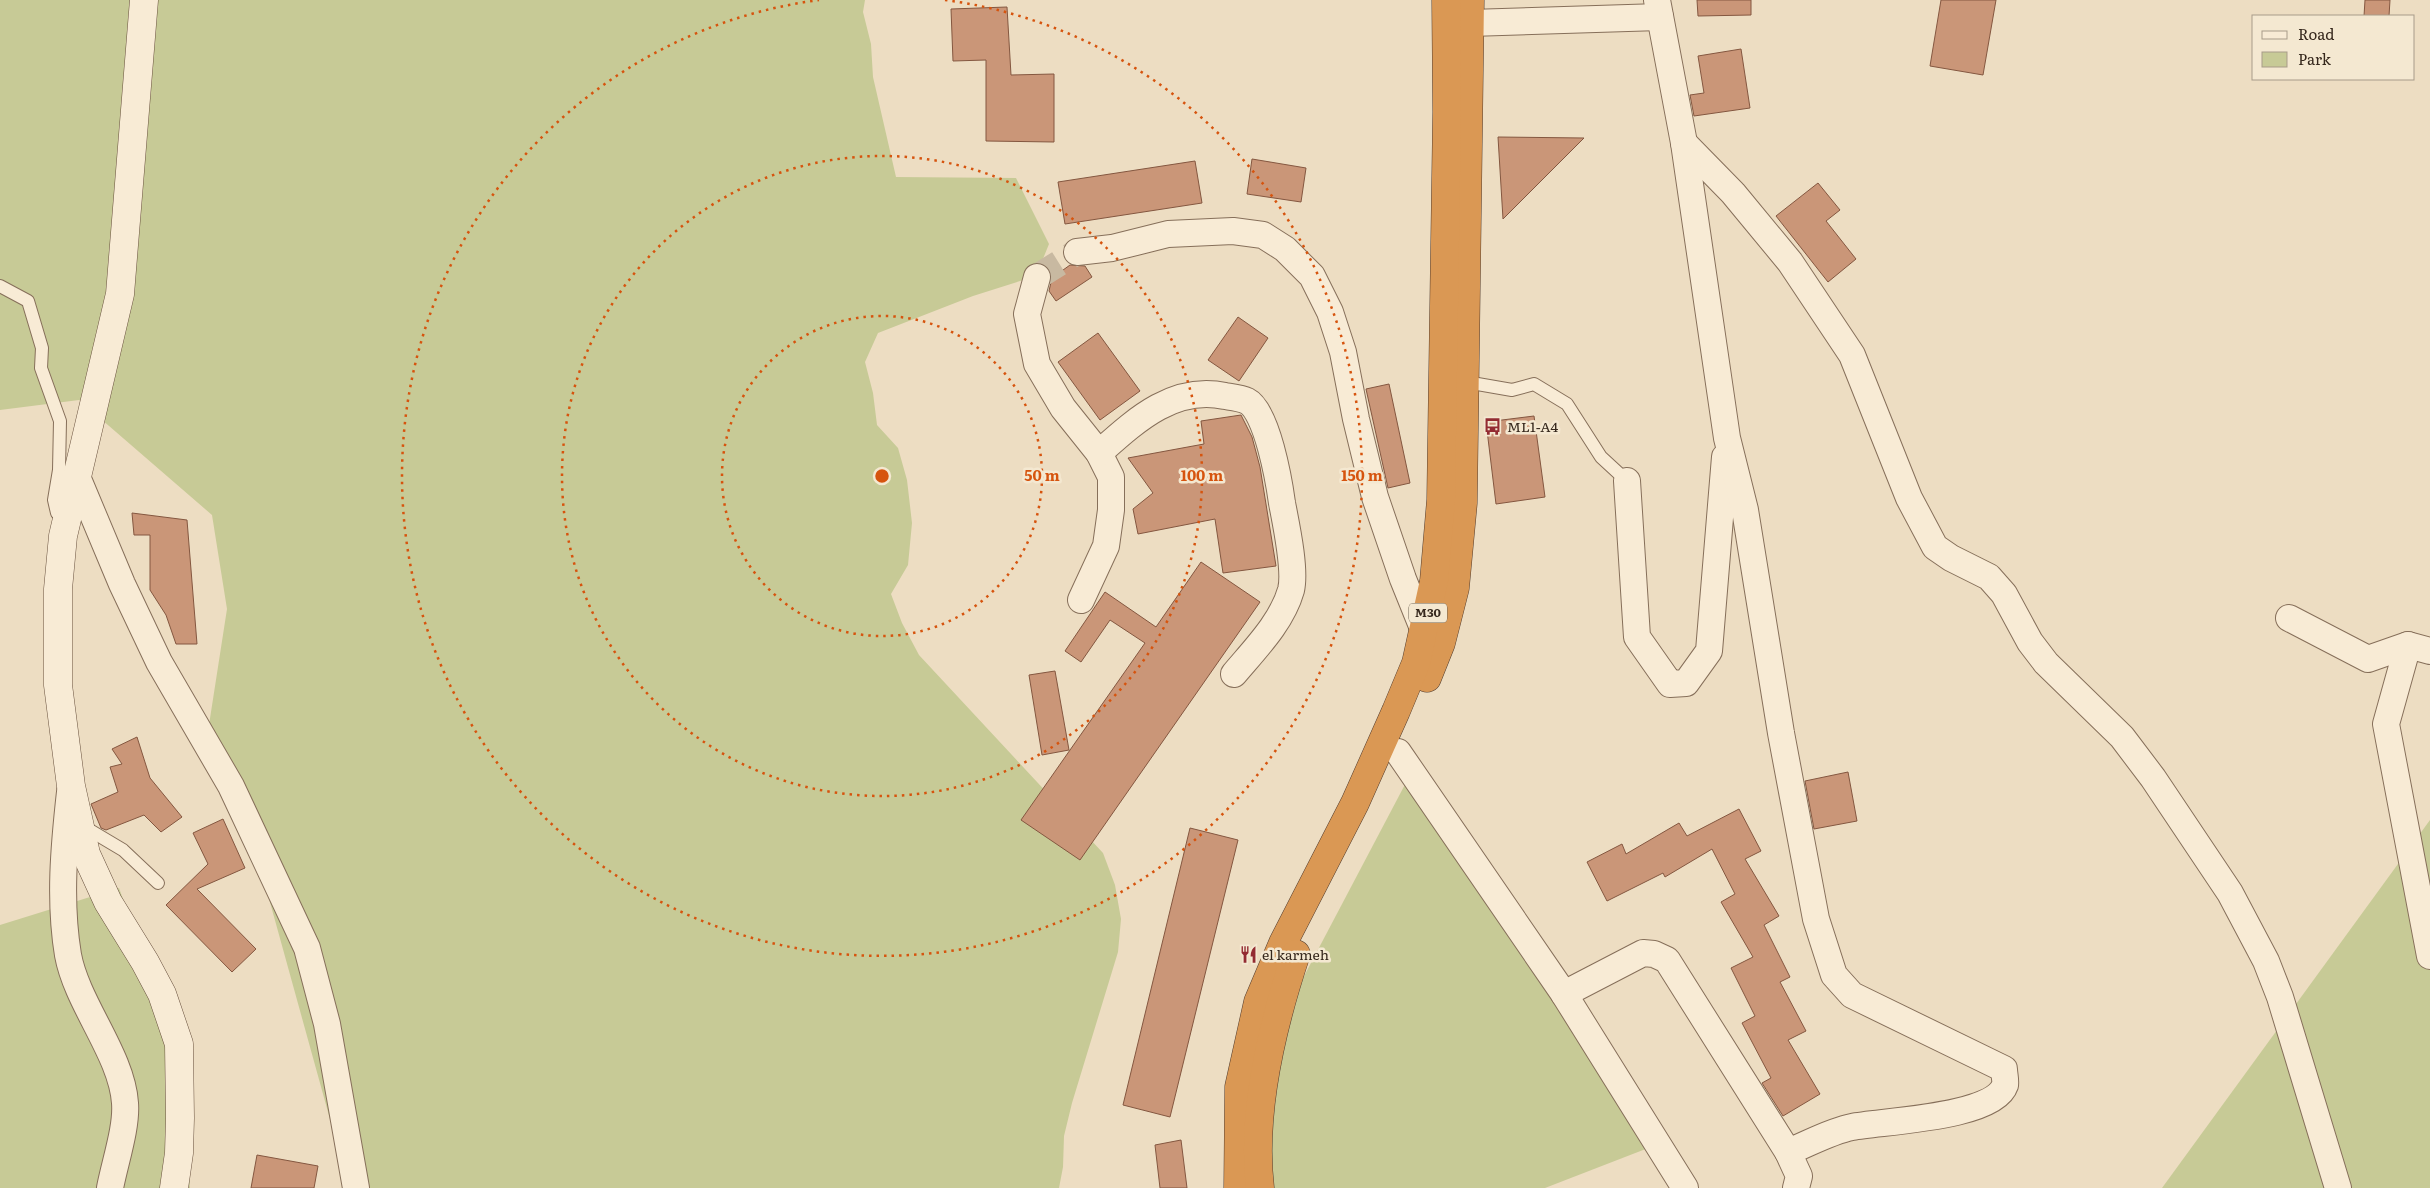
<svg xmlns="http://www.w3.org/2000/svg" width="2430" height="1188" viewBox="0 0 2430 1188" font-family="Literata,serif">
<rect width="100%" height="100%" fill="#edddc2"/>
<g fill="#c7ca96">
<polygon points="0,0 865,0 863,12 871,44 873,77 896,177 1016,178 1049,244 1036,276 973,296 878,333 865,362 873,393 877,425 898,448 907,480 912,523 908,565 891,594 902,623 919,655 1103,853 1115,885 1121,919 1118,952 1072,1103 1064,1136 1063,1167 1059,1188 349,1188 255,848 204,757 227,609 212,515 79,400 0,410"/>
<polygon points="1410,775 1656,1145 1545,1188 1246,1188 1243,1092"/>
<polygon points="2430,820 2430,1188 2162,1188"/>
<polygon points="119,888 181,1061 190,1188 0,1188 0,925"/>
</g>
<g fill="#ca9678" stroke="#845740">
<polygon points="1697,0 1751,0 1751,15 1698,16"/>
<polygon points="1941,0 1996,0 1983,75 1930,66"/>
<polygon points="2365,0 2390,0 2389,16 2364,16"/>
<polygon points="1007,7 1011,75 1054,74 1054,142 986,141 986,60 953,61 951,9"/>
<polygon points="1741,49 1750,108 1694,116 1690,95 1704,93 1698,56"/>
<polygon points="1498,137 1584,138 1503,219"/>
<polygon points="1252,159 1306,168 1301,202 1247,194"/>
<polygon points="1195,161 1202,203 1065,224 1058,182"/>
<polygon points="1818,183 1840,210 1826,221 1856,259 1828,282 1776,216"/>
<polygon points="1070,265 1085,266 1092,277 1056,301 1049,291 1052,278"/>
<polygon points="1238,317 1268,338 1239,381 1208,360"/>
<polygon points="1098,333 1140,391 1100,420 1058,362"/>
<polygon points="1389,384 1410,483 1388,488 1366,389"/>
<polygon points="1241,415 1252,437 1260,467 1276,566 1223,573 1215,519 1138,534 1133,509 1153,493 1128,458 1204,444 1201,421"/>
<polygon points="1534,416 1545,497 1496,504 1486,422"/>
<polygon points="132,513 187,520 197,644 176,644 166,615 150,590 150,535 134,535"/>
<polygon points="1201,562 1260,602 1080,860 1021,820 1145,643 1110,620 1081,662 1065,651 1105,592 1156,627"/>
<polygon points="1055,671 1069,750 1042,755 1029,675"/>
<polygon points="137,737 150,778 182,817 161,832 144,815 106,830 101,828 91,804 118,792 110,767 122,764 112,749"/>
<polygon points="1848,772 1857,821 1814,829 1805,781"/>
<polygon points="1739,809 1761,851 1745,859 1779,916 1764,925 1790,977 1780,982 1806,1031 1788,1040 1820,1094 1783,1116 1762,1083 1771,1078 1742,1023 1755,1016 1731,968 1753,957 1721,902 1735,894 1712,849 1665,877 1663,873 1607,901 1587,862 1622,844 1626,854 1679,823 1687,836"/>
<polygon points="223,819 245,868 197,889 256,949 232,972 166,905 208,864 193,833"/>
<polygon points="1190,828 1238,840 1170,1117 1123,1105"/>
<polygon points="1181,1140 1187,1188 1160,1188 1155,1145"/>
<polygon points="257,1155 318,1166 314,1188 251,1188"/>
</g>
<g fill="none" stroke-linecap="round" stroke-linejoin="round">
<polyline stroke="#c8b9a1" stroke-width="26" stroke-dasharray="26 13" stroke-linecap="butt" points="1037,277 1077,252"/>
<defs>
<g id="lane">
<polyline points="0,286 28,301 42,348 41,368 60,421 59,470 54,500 57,513 65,519"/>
<polyline points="1466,382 1512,390 1534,384 1567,404 1601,457 1627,481"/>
<polyline points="81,825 123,850 158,883"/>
</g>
<g id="street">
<polyline points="1470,23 1660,17"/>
<polyline points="1684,143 1733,193 1790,262 1852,355 1909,498 1935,547 1951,558 1989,577 2004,594 2030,642 2046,663 2122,737 2153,778 2230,893 2266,961 2280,997 2338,1188"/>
<polyline points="1077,252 1112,248 1168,234 1233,231 1263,235 1285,249 1312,276 1330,312 1343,352 1356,419 1375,497 1403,579 1424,631"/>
<polyline points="1037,277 1027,314 1037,364 1063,408 1099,453 1111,477 1111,510 1106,546 1081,600"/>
<path d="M1099,453C1135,421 1173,385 1225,396C1231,397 1241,398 1247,401C1267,411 1279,481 1282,503C1286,524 1296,570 1291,590C1282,622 1255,649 1234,674"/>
<polyline points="78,479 122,584 159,662 231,786 307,948 327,1024 356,1188"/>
<polyline points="1627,481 1637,637 1670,684 1686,683 1709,651 1725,457"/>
<polyline points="2289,618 2368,659 2408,645 2430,651"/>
<polyline points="2408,645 2386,724 2430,956"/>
<polyline points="1398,752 1564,994 1685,1188"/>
<path d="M70,792C64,846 59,901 68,955C77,1004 122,1055 125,1103C127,1127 115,1162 110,1188"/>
<path d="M1564,994L1643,953L1654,954L1667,960L1788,1152C1808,1144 1831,1131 1852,1127C1882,1121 1994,1118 2005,1085C2006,1081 2004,1074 2004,1069L1852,995L1834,975L1816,919L1781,733L1745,510L1727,438L1684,143L1657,0"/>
<polyline points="1788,1152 1799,1176 1796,1188"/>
</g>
<polyline id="secondary" points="144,0 120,294 63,536 58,589 58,685 71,786 86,854 108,902 145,962 162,994 179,1044 180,1118 179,1153 174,1188"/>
<g id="highway">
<polyline points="1427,678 1441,643 1455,588 1463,503 1470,0"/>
<polyline points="1238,1188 1239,1087 1258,1002 1283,943 1355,803 1396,711 1416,663 1434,581 1441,500 1447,112 1446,0"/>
<path d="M1260,1188C1251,1112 1272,1026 1296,954"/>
</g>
</defs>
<use href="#lane" stroke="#866f5a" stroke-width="14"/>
<use href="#street" stroke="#866f5a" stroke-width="28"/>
<use href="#secondary" stroke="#68503d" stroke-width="29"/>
<use href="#highway" stroke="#543d2e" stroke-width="29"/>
<use href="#lane" stroke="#f8ebd5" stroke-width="12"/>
<use href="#street" stroke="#f8ebd5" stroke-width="26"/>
<use href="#secondary" stroke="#f8ebd5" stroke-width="28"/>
<use href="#highway" stroke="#da9854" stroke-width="28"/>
</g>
<g fill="none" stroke="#d6540e" stroke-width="2.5" stroke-dasharray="2.5 5">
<circle cx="882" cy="476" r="160"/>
<circle cx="882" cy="476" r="320"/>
<path d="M945 0A480 480 0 1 1 819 0"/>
</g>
<defs>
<symbol id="bus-bare" viewBox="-9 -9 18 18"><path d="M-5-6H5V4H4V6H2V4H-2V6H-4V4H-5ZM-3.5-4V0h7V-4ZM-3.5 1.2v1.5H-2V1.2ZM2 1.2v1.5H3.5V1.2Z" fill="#932b32" stroke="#f4e8d1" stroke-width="2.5" paint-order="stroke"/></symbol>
<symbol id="restaurant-bare" viewBox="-9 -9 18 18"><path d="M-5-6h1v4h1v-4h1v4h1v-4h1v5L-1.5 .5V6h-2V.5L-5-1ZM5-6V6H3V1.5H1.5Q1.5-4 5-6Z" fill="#932b32" stroke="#f4e8d1" stroke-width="2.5" paint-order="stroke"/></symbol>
</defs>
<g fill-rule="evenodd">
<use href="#bus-bare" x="1480" y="414" width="25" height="25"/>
<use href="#restaurant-bare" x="1236" y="942" width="25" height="25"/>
</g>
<g text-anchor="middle" stroke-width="5" stroke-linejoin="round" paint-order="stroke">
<rect fill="#f4e8d1" stroke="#6f6253" stroke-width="1" x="1409" y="603.5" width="38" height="19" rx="4"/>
<g font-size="12" font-weight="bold" fill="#36281d">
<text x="1428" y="617">M30</text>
</g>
<g font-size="14" fill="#36281d" stroke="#f4e8d1" text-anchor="start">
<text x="1507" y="432">ML1-A4</text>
<text x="1262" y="960">el karmeh</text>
</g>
</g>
<circle cx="882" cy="476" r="8" fill="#d6540e" stroke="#f4e8d1" stroke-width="2.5"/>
<g font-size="15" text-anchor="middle" font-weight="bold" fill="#d6540e" stroke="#f4e8d1" stroke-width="5" stroke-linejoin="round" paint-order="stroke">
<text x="1042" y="481">50 m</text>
<text x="1202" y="481">100 m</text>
<text x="1362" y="481">150 m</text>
</g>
<rect x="2252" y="15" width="162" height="65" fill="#f4e8d1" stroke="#a89b89"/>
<rect x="2262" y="31" width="25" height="8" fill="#f8ebd5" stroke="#a89b89"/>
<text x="2298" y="40" font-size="15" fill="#36281d">Road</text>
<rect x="2262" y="52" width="25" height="15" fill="#c7ca96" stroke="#a89b89"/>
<text x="2298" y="65" font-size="15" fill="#36281d">Park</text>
</svg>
